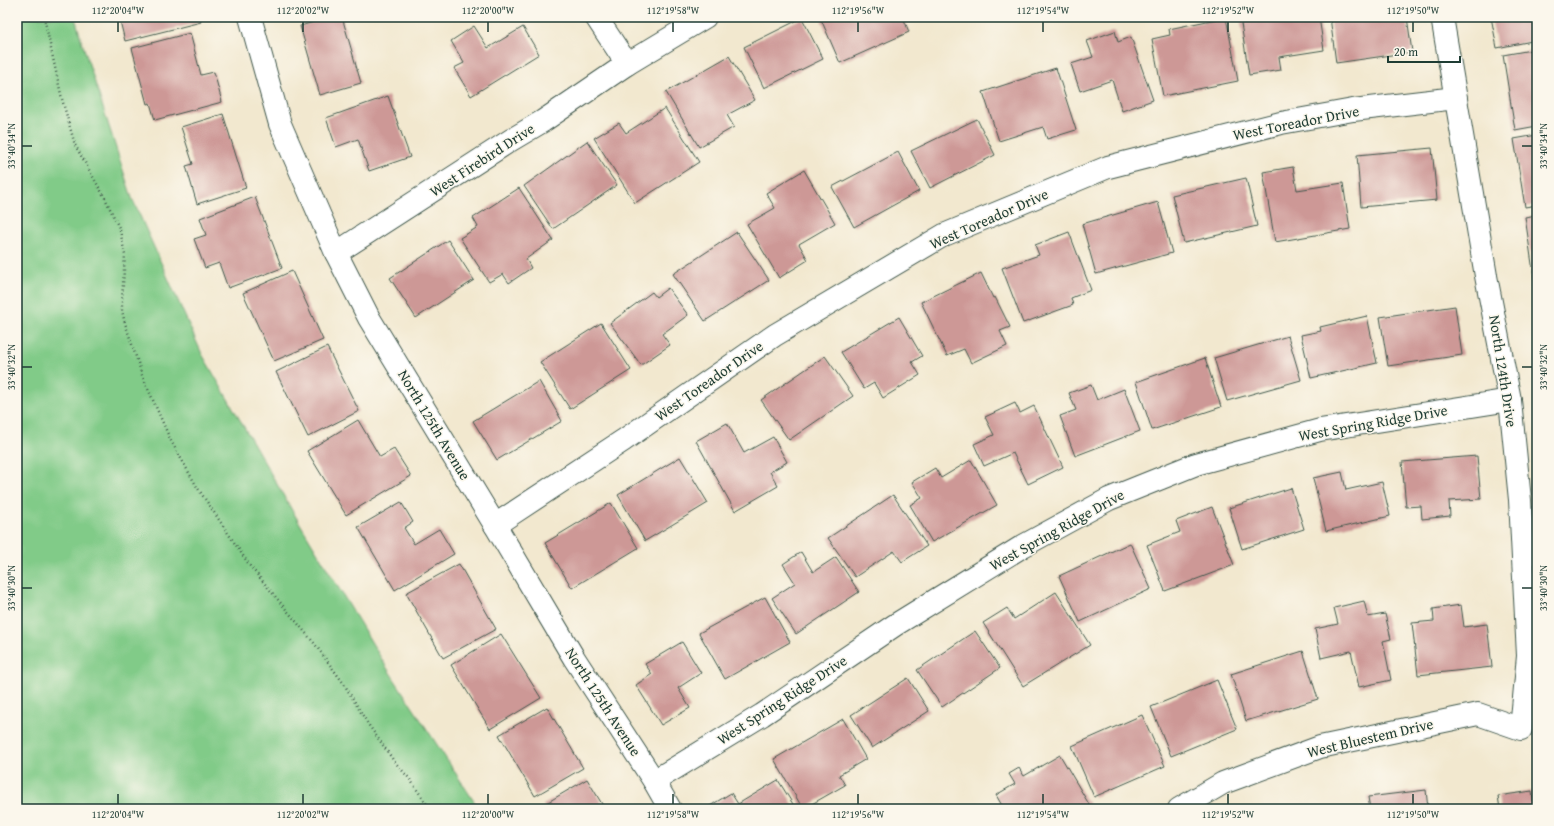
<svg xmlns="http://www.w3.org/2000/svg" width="1554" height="826" viewBox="0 0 1554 826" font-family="'Gentium Book Plus',serif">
<rect width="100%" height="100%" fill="#fbf7ec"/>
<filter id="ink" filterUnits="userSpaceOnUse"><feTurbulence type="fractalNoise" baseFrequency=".025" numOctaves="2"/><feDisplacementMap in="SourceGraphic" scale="8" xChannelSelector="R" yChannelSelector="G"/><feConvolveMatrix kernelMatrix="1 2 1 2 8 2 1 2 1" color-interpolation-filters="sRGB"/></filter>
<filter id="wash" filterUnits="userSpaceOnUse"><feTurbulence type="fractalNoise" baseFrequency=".012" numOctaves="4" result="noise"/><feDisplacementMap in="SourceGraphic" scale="16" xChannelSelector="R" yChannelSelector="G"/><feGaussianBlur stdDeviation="0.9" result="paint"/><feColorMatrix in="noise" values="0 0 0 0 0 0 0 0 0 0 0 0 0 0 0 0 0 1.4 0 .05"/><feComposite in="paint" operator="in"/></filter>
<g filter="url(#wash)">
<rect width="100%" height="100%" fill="#f2e8cf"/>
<polygon fill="#81cb88" stroke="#50845e" points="17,17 75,17 81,39 132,198 202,354 293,512 387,668 479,809 17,809"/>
<g id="blocks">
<g fill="#cd9896">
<polygon points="119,17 199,17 201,22 125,41"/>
<polygon points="332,17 342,17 361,83 320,95 300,26"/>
<polygon points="820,17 903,17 909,32 840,63"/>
<polygon points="1226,17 1238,81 1163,96 1152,39 1170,35 1169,29"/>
<polygon points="1240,17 1319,17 1324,50 1279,57 1281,70 1249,75"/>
<polygon points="1330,17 1407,17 1412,52 1336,63"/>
<polygon points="1491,17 1537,17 1537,40 1497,48"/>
<polygon points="802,18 823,59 764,88 744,47"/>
<polygon points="474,26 488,48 523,27 539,54 471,96 454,68 464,63 451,41"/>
<polygon points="1115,31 1118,42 1131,37 1153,100 1122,111 1112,80 1080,91 1071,64 1093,57 1087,41"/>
<polygon points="190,33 201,75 214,72 222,102 155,120 150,103 147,104 132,48"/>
<polygon points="1537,49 1537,126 1515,130 1503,55"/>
<polygon points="729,56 755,100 727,115 734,127 699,147 666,92"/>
<polygon points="1056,68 1076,130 1047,139 1043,127 999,141 983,92"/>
<polygon points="388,96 410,157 369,171 358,139 336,147 326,118"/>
<polygon points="665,108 699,162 635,203 594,138 619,123 626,133"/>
<polygon points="223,114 246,188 197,204 186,166 193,164 181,127"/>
<polygon points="977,119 995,155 930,188 911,151"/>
<polygon points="1537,135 1537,205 1525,207 1514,139"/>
<polygon points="587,141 617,185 553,229 524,186"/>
<polygon points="1432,148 1437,200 1361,207 1357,155"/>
<polygon points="898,152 919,191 854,227 832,187"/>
<polygon points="1293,167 1297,190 1343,183 1350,229 1275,242 1263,172"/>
<polygon points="804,170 835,223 799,244 808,260 779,278 747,224 775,208 766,193"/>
<polygon points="1246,178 1257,226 1184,243 1172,195"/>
<polygon points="519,188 553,240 526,259 531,268 509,283 503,274 489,282 460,238 478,227 473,218"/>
<polygon points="255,197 282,268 228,288 219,263 205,268 194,239 206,235 200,218"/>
<polygon points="1158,202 1172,253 1096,274 1082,224"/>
<polygon points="1537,215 1537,291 1536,291 1525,217"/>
<polygon points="737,232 769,280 705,321 673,274"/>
<polygon points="1069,232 1091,290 1071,298 1073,305 1023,323 1002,268 1039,255 1035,245"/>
<polygon points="448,240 474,280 416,318 390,278"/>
<polygon points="292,271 323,340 274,361 243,293"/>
<polygon points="981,273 993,298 995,297 1010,327 1000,331 1007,346 971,363 964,349 947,356 921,302"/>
<polygon points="668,288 688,315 662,334 670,345 641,365 610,323 652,292 656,297"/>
<polygon points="1455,306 1462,355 1388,366 1380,317"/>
<polygon points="1367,316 1377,363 1311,378 1301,335 1321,331 1320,327"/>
<polygon points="899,317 922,356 912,362 920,375 883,398 874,383 864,389 841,352"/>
<polygon points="601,323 631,370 570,409 540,362"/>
<polygon points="1288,336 1301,380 1227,401 1214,358"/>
<polygon points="327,347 359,411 308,437 276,372"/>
<polygon points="825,356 853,396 789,440 761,400"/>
<polygon points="1205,358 1221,407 1152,430 1136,382"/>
<polygon points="539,381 562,421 497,460 473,421"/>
<polygon points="1091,385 1097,400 1124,389 1140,431 1075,456 1060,416 1076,410 1069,393"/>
<polygon points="1015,403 1020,413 1034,406 1063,467 1028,484 1013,453 984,466 974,444 994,435 985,417"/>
<polygon points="358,420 380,457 394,449 411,476 346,515 307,451"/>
<polygon points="727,423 744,453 773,437 787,462 770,472 778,486 735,511 696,441"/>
<polygon points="1477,456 1481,499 1449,501 1450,516 1422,519 1421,506 1406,507 1402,462"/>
<polygon points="680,457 708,503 645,541 618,495"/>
<polygon points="971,460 997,505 932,542 910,505 922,498 912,482 935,468 941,478"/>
<polygon points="1342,472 1346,490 1382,482 1390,516 1326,531 1313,478"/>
<polygon points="1291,488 1304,529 1242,549 1229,508"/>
<polygon points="893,495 927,546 902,562 894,551 855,577 828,538"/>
<polygon points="401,502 413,522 404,528 414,544 439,529 454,554 395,590 358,527"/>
<polygon points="611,503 638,548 572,588 545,543"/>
<polygon points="1212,507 1234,565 1165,591 1147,545 1180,532 1176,521"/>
<polygon points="1130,543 1151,589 1080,622 1059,576"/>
<polygon points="801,552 813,572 836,557 859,592 796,634 772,598 795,583 783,564"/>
<polygon points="459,564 496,629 443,658 406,593"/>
<polygon points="1056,592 1090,645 1023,686 983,623 1007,608 1014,619"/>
<polygon points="765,597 790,642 725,679 699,633"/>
<polygon points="1364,601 1368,617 1385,614 1391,639 1383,641 1391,680 1359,687 1351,651 1321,658 1315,629 1338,624 1334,608"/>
<polygon points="1461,605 1464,627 1487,624 1492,667 1418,675 1412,623 1434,621 1433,609"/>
<polygon points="975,631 1000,668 942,707 917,670"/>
<polygon points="501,634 541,698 490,729 451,665"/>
<polygon points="682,642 701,673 678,688 690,708 661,725 636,685 652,674 645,664"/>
<polygon points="1303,651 1318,699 1246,721 1231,674"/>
<polygon points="908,678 929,711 872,748 851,715"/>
<polygon points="1217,680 1237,729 1171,756 1151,707"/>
<polygon points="547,707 583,768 535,796 499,735"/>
<polygon points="1142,715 1165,766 1094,797 1072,746"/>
<polygon points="843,719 866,759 839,775 845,785 803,809 774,759"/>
<polygon points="1060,755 1090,806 1085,809 1004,809 996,795 1015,784 1009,774 1019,768 1024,776"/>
<polygon points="587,779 605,809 545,809 543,805"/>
<polygon points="778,780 796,809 705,809 731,793 738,804"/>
<polygon points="1426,790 1428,809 1370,809 1368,797"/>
<polygon points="1532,791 1534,809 1500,809 1498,796"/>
</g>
</g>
</g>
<g filter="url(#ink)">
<use href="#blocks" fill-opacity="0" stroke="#3f574b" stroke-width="1"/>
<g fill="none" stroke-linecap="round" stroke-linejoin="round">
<defs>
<g id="minor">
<polyline points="250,17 280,124 336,253 369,318 495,525 574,658 654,781 670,809"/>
<polyline points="596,17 627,64"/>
<polyline points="336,253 511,140 543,121 627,64 705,17"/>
<polyline points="495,525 624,440 775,335 944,235 1108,167 1281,123 1353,110 1456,98"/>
<polyline points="654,781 762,715 895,625 1023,546 1109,499 1196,464 1320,430 1510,400"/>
<polyline points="1179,809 1223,783 1320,747 1478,714 1521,729 1528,656 1520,500 1510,400 1486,276 1442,17"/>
</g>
</defs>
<use href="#minor" stroke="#3f574b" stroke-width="24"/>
<polyline stroke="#3f574b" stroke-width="2.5" stroke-dasharray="1 3" stroke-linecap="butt" points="44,17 62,99 75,145 105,198 120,230 125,255 122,299 122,311 125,323 142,375 170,439 197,487 250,566 314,643 344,684 368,724 394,761 409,778 430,809"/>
<use href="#minor" stroke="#fff" stroke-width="22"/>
</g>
</g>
<path fill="none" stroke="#1f3d34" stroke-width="1.5" d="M118,22V32M303,22V32M488,22V32M673,22V32M858,22V32M1043,22V32M1228,22V32M1413,22V32M22,146H32M1522,146H1532M22,367H32M1522,367H1532M22,588H32M1522,588H1532M118,794V804M303,794V804M488,794V804M673,794V804M858,794V804M1043,794V804M1228,794V804M1413,794V804"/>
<g text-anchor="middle" stroke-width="3" stroke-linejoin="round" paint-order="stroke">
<g font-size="15" fill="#1f3d34" stroke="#fbf7ec">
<text transform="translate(1296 123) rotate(-11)" y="5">West Toreador Drive</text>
<text transform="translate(482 160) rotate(-33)" y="5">West Firebird Drive</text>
<text transform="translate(989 219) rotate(-24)" y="5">West Toreador Drive</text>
<text transform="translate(1503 371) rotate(81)" y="5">North 124th Drive</text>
<text transform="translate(709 381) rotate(-35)" y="5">West Toreador Drive</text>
<text transform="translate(1373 423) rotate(-10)" y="5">West Spring Ridge Drive</text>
<text transform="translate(434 425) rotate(59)" y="5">North 125th Avenue</text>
<text transform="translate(1057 530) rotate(-29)" y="5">West Spring Ridge Drive</text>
<text transform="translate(782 700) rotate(-33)" y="5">West Spring Ridge Drive</text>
<text transform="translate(603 702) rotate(57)" y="5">North 125th Avenue</text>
<text transform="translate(1370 738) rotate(-13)" y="5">West Bluestem Drive</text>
</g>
</g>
<rect width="1554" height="826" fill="none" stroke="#fbf7ec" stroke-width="44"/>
<path d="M1388 56v6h72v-6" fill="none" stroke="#1f3d34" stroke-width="2"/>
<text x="1394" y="56" font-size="12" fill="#1f3d34" stroke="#fbf7ec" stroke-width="3" paint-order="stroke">20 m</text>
<rect x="22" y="22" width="1510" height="782" fill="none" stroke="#1f3d34" stroke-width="1.5"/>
<g font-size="10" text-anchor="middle" fill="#1f3d34">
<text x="118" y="14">112°20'04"W</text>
<text x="303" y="14">112°20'02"W</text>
<text x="488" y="14">112°20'00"W</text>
<text x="673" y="14">112°19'58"W</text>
<text x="858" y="14">112°19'56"W</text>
<text x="1043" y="14">112°19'54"W</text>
<text x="1228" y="14">112°19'52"W</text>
<text x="1413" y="14">112°19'50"W</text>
<text transform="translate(11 146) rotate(-90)" y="4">33°40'34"N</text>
<text transform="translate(1543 146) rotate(-90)" y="4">33°40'34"N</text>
<text transform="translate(11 367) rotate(-90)" y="4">33°40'32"N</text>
<text transform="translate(1543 367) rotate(-90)" y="4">33°40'32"N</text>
<text transform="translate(11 588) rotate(-90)" y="4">33°40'30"N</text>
<text transform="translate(1543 588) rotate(-90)" y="4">33°40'30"N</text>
<text x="118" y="818">112°20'04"W</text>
<text x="303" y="818">112°20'02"W</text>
<text x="488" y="818">112°20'00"W</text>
<text x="673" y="818">112°19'58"W</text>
<text x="858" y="818">112°19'56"W</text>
<text x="1043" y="818">112°19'54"W</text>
<text x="1228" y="818">112°19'52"W</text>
<text x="1413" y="818">112°19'50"W</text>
</g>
</svg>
